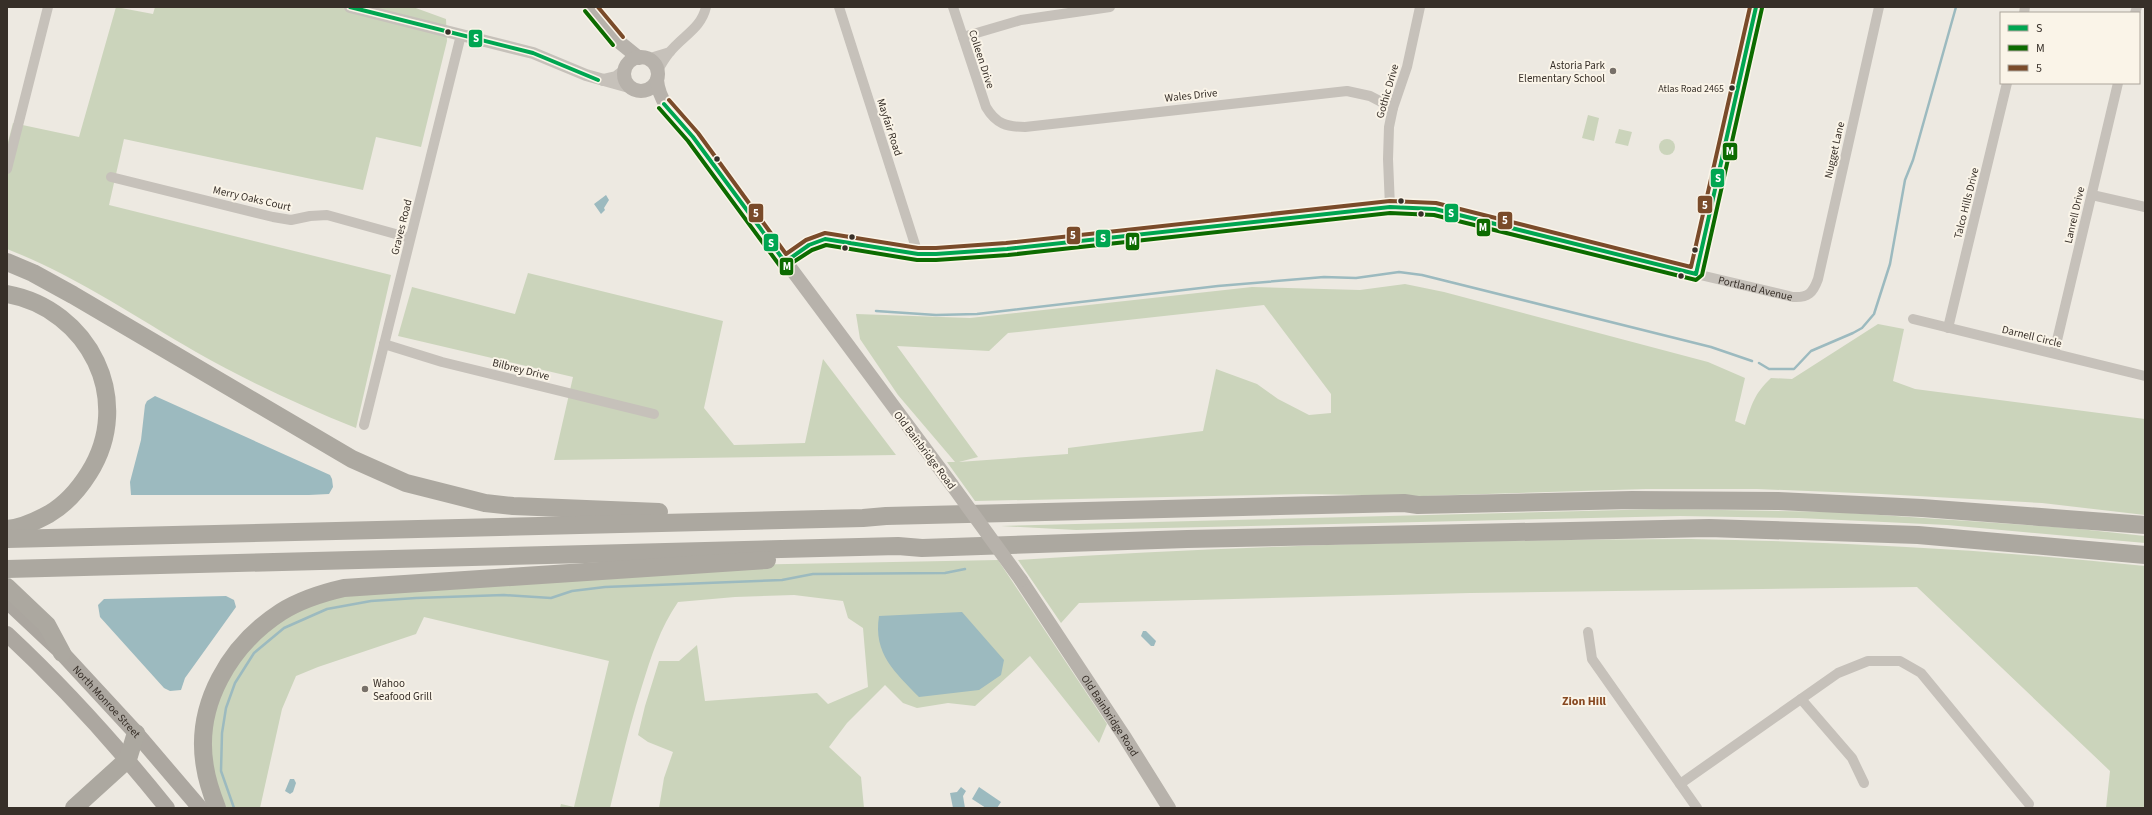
<svg xmlns="http://www.w3.org/2000/svg" width="2152" height="815" viewBox="0 0 2152 815" font-family="'Source Sans 3',sans-serif">
<rect width="100%" height="100%" fill="#ede9e1"/>
<g fill="#cbd4bb" fill-rule="evenodd">
<path d="M116,7L153,14L155,7H413L446,19L447,41L421,147L376,137L363,190L124,139L109,205L391,275L356,428C301,406 247,381 196,352C134,316 74,275 7,249V146L13,123L79,137Z"/>
<polygon points="1588,115 1599,118 1594,141 1582,138"/>
<polygon points="1619,129 1632,132 1628,146 1615,143"/>
<circle cx="1667" cy="147" r="8"/>
<polygon points="528,273 723,321 704,408 734,445 805,443 823,359 896,455 554,460 573,377 398,336 412,287 515,314"/>
<path d="M1405,284L1444,292L1708,362L1745,378L1735,421L1745,425C1752,404 1754,394 1771,378L1792,379L1878,324L1904,329L1893,381L1915,389L2145,419V515L2042,503L1881,494L1757,489H1646L1423,496L1303,494L975,501L947,462H955L898,395L860,339L856,314L970,318L1252,287L1360,290ZM1264,305L1331,394V413L1309,415L1278,399L1257,384L1216,369L1203,431L1068,448V454L959,462L978,457L897,346L989,351L1008,333Z"/>
<polygon points="1663,509 1836,512 2070,528 2145,536 2145,543 1947,525 1799,518 1680,516 1076,530 1001,526"/>
<path d="M1690,539C1843,542 1994,550 2145,566V808H2106L2110,771L1917,587L1470,593L1079,603L1061,623L1018,560C1242,545 1466,540 1690,539Z"/>
<path d="M998,560L1107,724L1099,743L1030,656L975,706L948,703L917,708L903,703L885,685L847,723L829,747L861,777L864,808H659L664,778L673,752L648,742L638,735L645,706L659,661H679L697,645L705,701L817,693L828,704L868,687L863,628L848,618L843,601L794,595L735,597L678,602C660,628 651,657 642,686C629,727 620,767 610,808H560L561,804L574,807L609,661L424,617L416,634L318,667L296,676L282,709L260,808H226L210,777L212,707L255,636L328,595L731,565Z"/>
</g>
<g fill="#9cbabf">
<polygon points="606,195 609,200 604,208 605,210 601,214 594,204"/>
<polygon points="155,396 330,475 332,479 333,487 329,494 309,495 131,495 130,482 141,440 145,405 147,401"/>
<polygon points="226,596 234,600 236,607 185,678 181,690 170,691 164,688 100,617 98,605 104,599"/>
<path d="M962,612L1004,660L1001,675L979,690L919,697C895,672 873,654 879,616Z"/>
<polygon points="1143,631 1146,631 1156,641 1154,646 1151,646 1141,636"/>
<polygon points="290,779 294,779 296,783 293,792 290,794 285,791"/>
<polygon points="961,787 966,791 963,796 965,808 953,808 950,793 957,792"/>
<polygon points="979,787 1001,802 997,808 986,808 972,799"/>
</g>
<g fill="none" stroke-linecap="round" stroke-linejoin="round">
<g stroke="#9cbabf" stroke-width="2.5">
<polyline points="876,311 936,315 977,314 1218,286 1324,277 1356,278 1399,272 1422,275 1711,347 1752,361"/>
<polyline points="1759,363 1769,369 1794,369 1811,351 1853,333 1862,328 1874,314 1890,264 1905,180 1913,160 1956,7"/>
<polyline points="234,808 221,771 222,733 226,708 235,683 254,653 284,628 327,609 371,601 416,598 504,595 551,598 572,591 605,587 782,580 813,574 945,573 965,569"/>
</g>
<g stroke="#c6c1ba" stroke-width="10">
<polyline points="839,7 918,254"/>
<path d="M953,7L986,107C996,124 1007,127 1025,127L1347,91L1370,96L1393,108"/>
<polyline points="2024,13 2025,7"/>
<polyline points="2135,13 2137,7"/>
<polyline points="963,37 1021,20 1110,7"/>
<polyline points="647,59 670,52"/>
<path d="M657,71C661,65 665,58 669,53C682,36 701,29 706,7"/>
<polyline points="7,169 48,7"/>
<polyline points="111,177 273,217 291,220 310,216 327,215 410,238"/>
<polyline points="2092,195 2145,207"/>
<polyline points="1390,207 1388,159 1389,127 1393,108 1407,67 1420,7"/>
<path id="s1" d="M1696,274L1793,297C1808,298 1813,293 1818,279L1879,7"/>
<polyline points="1913,319 2145,376"/>
<polyline points="1948,328 2007,83"/>
<polyline points="384,344 442,362 654,414"/>
<polyline points="2054,353 2118,83"/>
<polyline points="364,425 461,35"/>
<polyline points="1588,632 1592,659 1697,808"/>
<polyline points="1801,699 1852,758 1864,783"/>
<polyline points="1680,784 1838,673 1868,661 1900,661 1921,673 2029,804"/>
</g>
<g stroke="#c6c1ba" stroke-width="12">
<polyline points="350,7 533,53 586,75 629,87"/>
<polyline points="603,80 616,77 624,71"/>
<polyline points="785,262 809,245 825,239 918,254 936,254 1007,249 1390,207 1435,209 1696,274 1756,7"/>
</g>
<g stroke="#b7b2ab" stroke-width="14">
<polyline points="590,7 618,41 639,58"/>
<circle cx="641" cy="74" r="17"/>
<path d="M657,80C659,104 678,120 693,137L952,485"/>
<path id="s2" d="M1021,580L1124,736L1169,808"/>
</g>
<polyline stroke="#aba69f" stroke-width="16" points="7,601 57,648"/>
<g stroke="#aca7a0" stroke-width="16">
<path d="M7,634C65,688 118,747 167,808"/>
<path id="s3" d="M62,653L136,733L200,808"/>
</g>
<g stroke="#aca8a0" stroke-width="18">
<polyline points="7,262 33,273 73,295 352,459 406,483 485,503 513,506 659,512"/>
<path d="M7,294C89,309 135,400 89,473C79,489 66,504 49,514C36,521 22,528 7,529"/>
<polyline points="7,539 863,518 886,516 1404,503 1418,505 1632,500 1778,501 1922,508 2145,525"/>
<polyline points="7,569 898,546 922,548 1187,539 1709,528 1918,535 2145,555"/>
<polyline points="7,587 47,625 62,653"/>
<polyline points="74,808 128,759 136,733"/>
<path d="M217,808C212,795 207,781 205,767C194,705 230,645 281,612C300,600 322,593 344,588L767,560"/>
</g>
<polyline stroke="#b7b2ab" stroke-width="14" points="952,485 1021,580"/>
<defs>
<g id="bus-1">
<polyline points="350,7 533,53 598,80"/>
<polyline points="664,104 693,137 785,262 809,245 825,239 918,254 936,254 1007,249 1390,207 1435,209 1696,274 1756,7"/>
</g>
<g id="bus-2">
<polyline points="585,11 613,45"/>
<polyline points="659,108 688,141 780,266 784,268 812,250 826,245 917,260 936,260 1008,255 1390,213 1434,215 1696,280 1702,275 1762,8"/>
</g>
<g id="bus-3">
<polyline points="598,7 623,37"/>
<polyline points="669,100 698,133 786,254 806,240 825,233 918,248 936,248 1006,243 1390,201 1436,203 1691,267 1750,7"/>
</g>
</defs>
<use href="#bus-1" stroke="#faf4e8" stroke-width="7"/>
<use href="#bus-2" stroke="#faf4e8" stroke-width="7"/>
<use href="#bus-3" stroke="#faf4e8" stroke-width="7"/>
<use href="#bus-1" stroke="#00a651" stroke-width="4"/>
<use href="#bus-2" stroke="#0c6b00" stroke-width="4"/>
<use href="#bus-3" stroke="#7a4b2a" stroke-width="4"/>
</g>
<g fill="#372f28" stroke="#faf4e8" stroke-width="1.5">
<circle cx="448" cy="32" r="3.5"/>
<circle cx="1732" cy="88" r="3.5"/>
<circle cx="717" cy="159" r="3.5"/>
<circle cx="1401" cy="201" r="3.5"/>
<circle cx="1421" cy="214" r="3.5"/>
<circle cx="852" cy="237" r="3.5"/>
<circle cx="845" cy="248" r="3.5"/>
<circle cx="1695" cy="250" r="3.5"/>
<circle cx="1681" cy="276" r="3.5"/>
</g>
<g fill="#777069" stroke="#faf4e8" stroke-width="1.5">
<circle cx="1613" cy="71" r="4"/>
<circle cx="365" cy="689" r="4"/>
</g>
<g text-anchor="middle" stroke-width="4" stroke-linejoin="round" paint-order="stroke">
<g font-size="10" fill="#372f28" stroke="#faf4e8" text-anchor="end">
<text x="1724" y="92">Atlas Road 2465</text>
</g>
<g font-size="11" fill="#372f28" stroke="#faf4e8">
<text transform="translate(982 59) rotate(72)" y="4">Colleen Drive</text>
<text transform="translate(1387 91) rotate(-74)" y="4">Gothic Drive</text>
<text transform="translate(1191 95) rotate(-6)" y="4">Wales Drive</text>
<text transform="translate(890 127) rotate(72)" y="4">Mayfair Road</text>
<text transform="translate(1834 150) rotate(-77)" y="4">Nugget Lane</text>
<text transform="translate(252 198) rotate(13)" y="4">Merry Oaks Court</text>
<text transform="translate(1966 203) rotate(-76)" y="4">Talco Hills Drive</text>
<text transform="translate(2074 215) rotate(-77)" y="4">Lanrell Drive</text>
<text transform="translate(401 227) rotate(-76)" y="4">Graves Road</text>
<text dy="4" stroke="none"><textPath href="#s1" startOffset="61">Portland Avenue</textPath></text>
<text transform="translate(2032 336) rotate(14)" y="4">Darnell Circle</text>
<text transform="translate(521 369) rotate(14)" y="4">Bilbrey Drive</text>
<text transform="translate(925 450) rotate(53)" y="4">Old Bainbridge Road</text>
<text dy="4" stroke="none"><textPath href="#s3" startOffset="66">North Monroe Street</textPath></text>
<text dy="4" stroke="none"><textPath href="#s2" startOffset="162">Old Bainbridge Road</textPath></text>
</g>
<g font-size="11" fill="#372f28" stroke="#faf4e8" text-anchor="end">
<text x="1605" y="69">Astoria Park<tspan x="1605" dy="13">Elementary School</tspan></text>
<text x="373" y="687" text-anchor="start">Wahoo<tspan x="373" dy="13">Seafood Grill</tspan></text>
</g>
<g font-size="12" font-weight="bold" fill="#874820" stroke="#faf4e8">
<text x="1584" y="705">Zion Hill</text>
</g>
</g>
<g stroke="#faf4e8" stroke-width="1.5">
<rect x="468" y="29" width="15" height="19" rx="4" fill="#00a651"/>
<rect x="1722" y="142" width="16" height="19" rx="4" fill="#0c6b00"/>
<rect x="1710" y="168" width="15" height="20" rx="4" fill="#00a651"/>
<rect x="1697" y="195" width="16" height="19" rx="4" fill="#7a4b2a"/>
<rect x="748" y="203" width="16" height="20" rx="4" fill="#7a4b2a"/>
<rect x="1444" y="203" width="15" height="20" rx="4" fill="#00a651"/>
<rect x="1497" y="211" width="16" height="19" rx="4" fill="#7a4b2a"/>
<rect x="1476" y="218" width="15" height="19" rx="4" fill="#0c6b00"/>
<rect x="1066" y="226" width="15" height="19" rx="4" fill="#7a4b2a"/>
<rect x="1095" y="229" width="16" height="19" rx="4" fill="#00a651"/>
<rect x="1125" y="232" width="15" height="19" rx="4" fill="#0c6b00"/>
<rect x="763" y="233" width="16" height="19" rx="4" fill="#00a651"/>
<rect x="779" y="257" width="15" height="19" rx="4" fill="#0c6b00"/>
</g>
<g font-size="11" text-anchor="middle" font-weight="bold" fill="#fff">
<text x="476" y="42">S</text>
<text x="1730" y="155">M</text>
<text x="1718" y="182">S</text>
<text x="1705" y="209">5</text>
<text x="756" y="217">5</text>
<text x="1451" y="217">S</text>
<text x="1505" y="224">5</text>
<text x="1483" y="231">M</text>
<text x="1073" y="239">5</text>
<text x="1103" y="242">S</text>
<text x="1133" y="245">M</text>
<text x="771" y="247">S</text>
<text x="787" y="270">M</text>
</g>
<rect width="2152" height="815" fill="none" stroke="#372f28" stroke-width="16"/>
<rect x="2000" y="12" width="140" height="72" fill="#faf4e8" stroke="#aca59b"/>
<rect x="2008" y="25" width="20" height="6" fill="#00a651" stroke="#aca59b"/>
<text x="2036" y="32" font-size="12" fill="#372f28">S</text>
<rect x="2008" y="45" width="20" height="6" fill="#0c6b00" stroke="#aca59b"/>
<text x="2036" y="52" font-size="12" fill="#372f28">M</text>
<rect x="2008" y="65" width="20" height="6" fill="#7a4b2a" stroke="#aca59b"/>
<text x="2036" y="72" font-size="12" fill="#372f28">5</text>
</svg>
